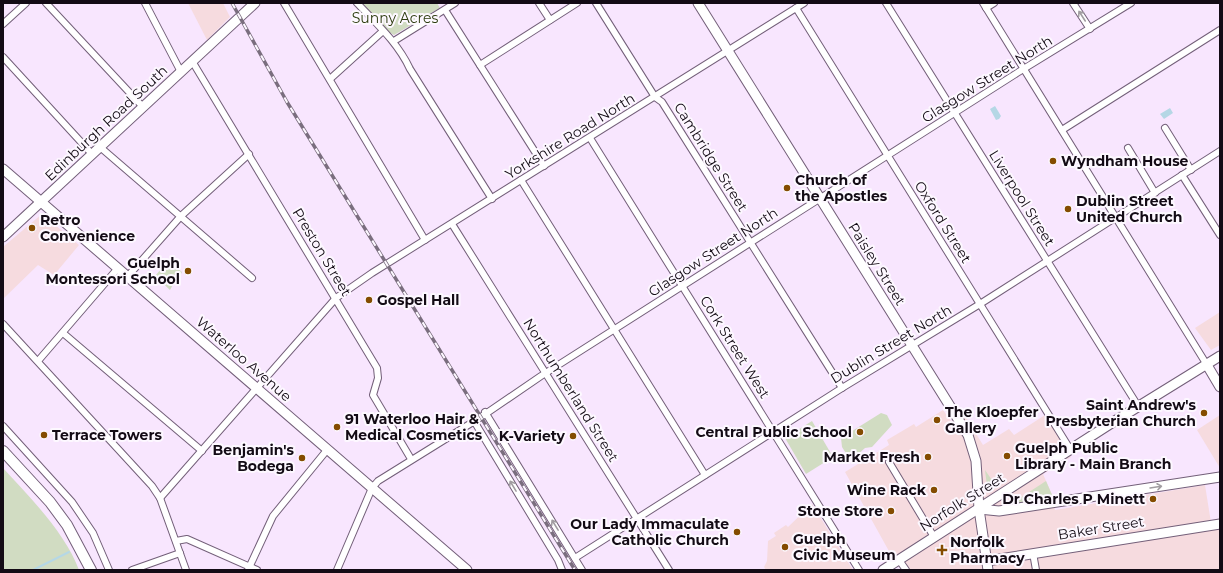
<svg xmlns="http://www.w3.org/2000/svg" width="1223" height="573" viewBox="0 0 1223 573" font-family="Montserrat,sans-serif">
<rect width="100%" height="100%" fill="#f8e6fe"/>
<g fill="#f6dbdf">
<polygon points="188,3 223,3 230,17 207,40"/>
<polygon points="42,214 79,245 54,275 38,265 3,299 3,247"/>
<polygon points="1220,312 1220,345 1211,350 1195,328"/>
<polygon points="943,410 951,421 964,414 983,445 1009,429 1014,435 1045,415 1071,457 1043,474 1053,497 1055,510 1205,485 1212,529 1220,528 1220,570 910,570 890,553 845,472 889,445 887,440 914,424 916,427"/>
<polygon points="1220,415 1220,468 1197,430"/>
<polygon points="812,504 853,570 766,570 764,567 767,561 768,541 776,536 774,533 786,525 788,527"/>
</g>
<g fill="#d1dcc2">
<polygon points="362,3 437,3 440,8 394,35 387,31"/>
<polygon points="168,261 182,272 179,278 175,281 170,290 155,276"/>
<polygon points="881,413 887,415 892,425 872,447 865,448 855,457 847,455 842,447 841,438"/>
<polygon points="812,421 833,457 806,474 785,438"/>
<path d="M3,468C29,496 66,534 79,570H3Z"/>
<polygon points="985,470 996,486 990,488 987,486"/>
<polygon points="1046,481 1053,497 1012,504 1012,503"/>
</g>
<g fill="#b5d7e5">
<polygon points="995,106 1001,116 999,119 996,120 990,109"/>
<polygon points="1170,108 1173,113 1164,119 1160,114"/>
</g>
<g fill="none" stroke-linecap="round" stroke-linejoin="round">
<polyline stroke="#b5d7e5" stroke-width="2" points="33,570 69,552"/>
<defs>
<g id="street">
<polyline points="46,3 143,107"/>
<polyline points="145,3 181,72"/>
<polyline points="284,3 425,240"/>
<path d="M357,3C377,24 398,43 410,69L492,199"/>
<polyline points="539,3 550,20"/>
<polyline points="596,3 655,97 662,102 842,388"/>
<polyline points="886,3 1138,406"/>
<polyline points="983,3 1207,365"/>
<polyline points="1073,3 1090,29"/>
<polyline points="796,8 1070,449"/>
<polyline points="986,8 994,3"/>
<polyline points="445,10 544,166"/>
<polyline points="3,24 26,3"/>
<polyline points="394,41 455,3"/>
<polyline points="3,57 92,154"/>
<polyline points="192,61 377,368 378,378 373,395 411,459"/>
<polyline points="480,65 577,3"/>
<polyline points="330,79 383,31"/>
<polyline points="1165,128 1191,170"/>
<polyline points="1062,130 1220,30"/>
<polyline points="590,138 859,570"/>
<polyline points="100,147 252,278"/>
<polyline points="1128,148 1155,193"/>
<polyline points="1182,175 1220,235"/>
<polyline points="521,180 705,475"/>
<polyline points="452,224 669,570"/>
<polyline points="128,276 181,216 249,154"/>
<polyline points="3,324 152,486 160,498 186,570"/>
<polyline points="63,333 202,451"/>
<polyline points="38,361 118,268"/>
<polyline points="485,412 582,570"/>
<polyline points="474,421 558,560 562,570"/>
<polyline points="3,426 72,502 93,533 109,570"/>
<polyline points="889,462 934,537"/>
<polyline points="160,498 336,298 372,273 804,3"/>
<polyline points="176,541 187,539 257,570"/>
<polyline points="1033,553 1036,570"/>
<polyline points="575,558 842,388 980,304 1220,151"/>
<polyline points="899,560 906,570"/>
<polyline points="132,570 180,553"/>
<polyline points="248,570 273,516 327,450"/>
<polyline points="337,570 372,488 378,481 481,417 541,376 1017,73 1131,3"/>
</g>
<g id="secondary">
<polyline points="698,3 968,435 976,461 979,509 988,570"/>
<polyline points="3,169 467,570"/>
<polyline points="3,237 255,3"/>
<polyline points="1207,365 1220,387"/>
<polyline points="979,509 999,511 1220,477"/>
<polyline points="987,561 1220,524"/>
<polyline points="883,570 1110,424 1220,356"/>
</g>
<polyline id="primary" points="3,451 50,502 67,525 91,570"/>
</defs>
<use href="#street" stroke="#735f79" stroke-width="8"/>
<use href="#secondary" stroke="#735f79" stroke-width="11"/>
<use href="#primary" stroke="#735f79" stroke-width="12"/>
<use href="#street" stroke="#fff" stroke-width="6"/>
<use href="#secondary" stroke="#fff" stroke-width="9"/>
<use href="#primary" stroke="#fff" stroke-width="10"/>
<defs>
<polyline id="rail" points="232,3 287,102 575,570"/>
</defs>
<use href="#rail" stroke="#7a6e7e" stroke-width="3.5"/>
<use href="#rail" stroke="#fdf8ff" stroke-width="2" stroke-dasharray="6" stroke-linecap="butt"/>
</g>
<defs><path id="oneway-shaft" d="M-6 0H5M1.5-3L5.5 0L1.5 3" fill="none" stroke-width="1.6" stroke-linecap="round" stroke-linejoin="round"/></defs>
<g stroke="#a19da1">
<use href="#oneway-shaft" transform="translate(1082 16) rotate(-123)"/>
<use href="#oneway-shaft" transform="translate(513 486) rotate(-121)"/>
<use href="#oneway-shaft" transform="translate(1156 487) rotate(-9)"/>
<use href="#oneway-shaft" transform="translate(555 525) rotate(-122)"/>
</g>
<g fill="#844c00" stroke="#fdf8ff" stroke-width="1.5">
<circle cx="1053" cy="161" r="4"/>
<circle cx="787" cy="188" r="4"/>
<circle cx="1068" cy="209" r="4"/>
<circle cx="32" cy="228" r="4"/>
<circle cx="188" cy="271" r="4"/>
<circle cx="369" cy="300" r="4"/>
<circle cx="1204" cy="413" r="4"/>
<circle cx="937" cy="420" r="4"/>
<circle cx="337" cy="427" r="4"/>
<circle cx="860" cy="432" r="4"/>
<circle cx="44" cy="435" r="4"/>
<circle cx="573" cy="436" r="4"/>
<circle cx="1007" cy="456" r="4"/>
<circle cx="928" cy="457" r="4"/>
<circle cx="302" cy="458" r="4"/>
<circle cx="934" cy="490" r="4"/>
<circle cx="1153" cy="499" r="4"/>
<circle cx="891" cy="511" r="4"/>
<circle cx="737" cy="532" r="4"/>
<circle cx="785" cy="547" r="4"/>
<path d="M940 544h4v4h4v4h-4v4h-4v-4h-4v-4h4z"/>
</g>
<g text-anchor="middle" stroke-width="4" stroke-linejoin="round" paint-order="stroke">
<g font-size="14" fill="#2d3c0f" stroke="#fdf8ff">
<text x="395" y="23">Sunny Acres</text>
</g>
<g font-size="14" fill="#130b15" stroke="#fdf8ff">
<text transform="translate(987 79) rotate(-32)" y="5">Glasgow Street North</text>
<text transform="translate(106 123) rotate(-43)" y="5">Edinburgh Road South</text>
<text transform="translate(570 136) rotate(-32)" y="5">Yorkshire Road North</text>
<text transform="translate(711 157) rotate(58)" y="5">Cambridge Street</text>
<text transform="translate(1022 198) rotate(58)" y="5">Liverpool Street</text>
<text transform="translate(943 222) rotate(58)" y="5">Oxford Street</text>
<text transform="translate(322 252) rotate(59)" y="5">Preston Street</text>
<text transform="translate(713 252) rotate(-33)" y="5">Glasgow Street North</text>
<text transform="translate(877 264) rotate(58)" y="5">Paisley Street</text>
<text transform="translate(891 344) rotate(-31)" y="5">Dublin Street North</text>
<text transform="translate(735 347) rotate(58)" y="5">Cork Street West</text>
<text transform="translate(244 359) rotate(41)" y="5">Waterloo Avenue</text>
<text transform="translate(571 390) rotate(58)" y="5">Northumberland Street</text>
<text transform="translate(962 502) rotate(-32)" y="5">Norfolk Street</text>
<text transform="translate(1101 528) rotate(-9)" y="5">Baker Street</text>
</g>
<g font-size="14" font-weight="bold" fill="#130b15" stroke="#fdf8ff" text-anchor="start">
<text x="1061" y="166">Wyndham House</text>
<text x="795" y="185">Church of<tspan x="795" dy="16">the Apostles</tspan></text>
<text x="1076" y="206">Dublin Street<tspan x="1076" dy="16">United Church</tspan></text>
<text x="40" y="225">Retro<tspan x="40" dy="16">Convenience</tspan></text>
<text x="180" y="268" text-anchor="end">Guelph<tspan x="180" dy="16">Montessori School</tspan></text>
<text x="377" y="305">Gospel Hall</text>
<text x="1196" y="410" text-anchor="end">Saint Andrew's<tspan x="1196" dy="16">Presbyterian Church</tspan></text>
<text x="945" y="417">The Kloepfer<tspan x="945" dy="16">Gallery</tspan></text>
<text x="345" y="424">91 Waterloo Hair &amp;<tspan x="345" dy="16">Medical Cosmetics</tspan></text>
<text x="852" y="437" text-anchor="end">Central Public School</text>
<text x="52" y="440">Terrace Towers</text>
<text x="565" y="441" text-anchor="end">K-Variety</text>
<text x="1015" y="453">Guelph Public<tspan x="1015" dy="16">Library - Main Branch</tspan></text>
<text x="294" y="455" text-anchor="end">Benjamin's<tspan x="294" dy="16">Bodega</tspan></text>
<text x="920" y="462" text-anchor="end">Market Fresh</text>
<text x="926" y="495" text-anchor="end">Wine Rack</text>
<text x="1145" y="504" text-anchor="end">Dr Charles P Minett</text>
<text x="883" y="516" text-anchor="end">Stone Store</text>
<text x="729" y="529" text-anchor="end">Our Lady Immaculate<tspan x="729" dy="16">Catholic Church</tspan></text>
<text x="793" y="544">Guelph<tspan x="793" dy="16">Civic Museum</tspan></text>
<text x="950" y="547">Norfolk<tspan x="950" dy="16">Pharmacy</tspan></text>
</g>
</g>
<rect width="1223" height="573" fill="none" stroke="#130b15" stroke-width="8"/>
</svg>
